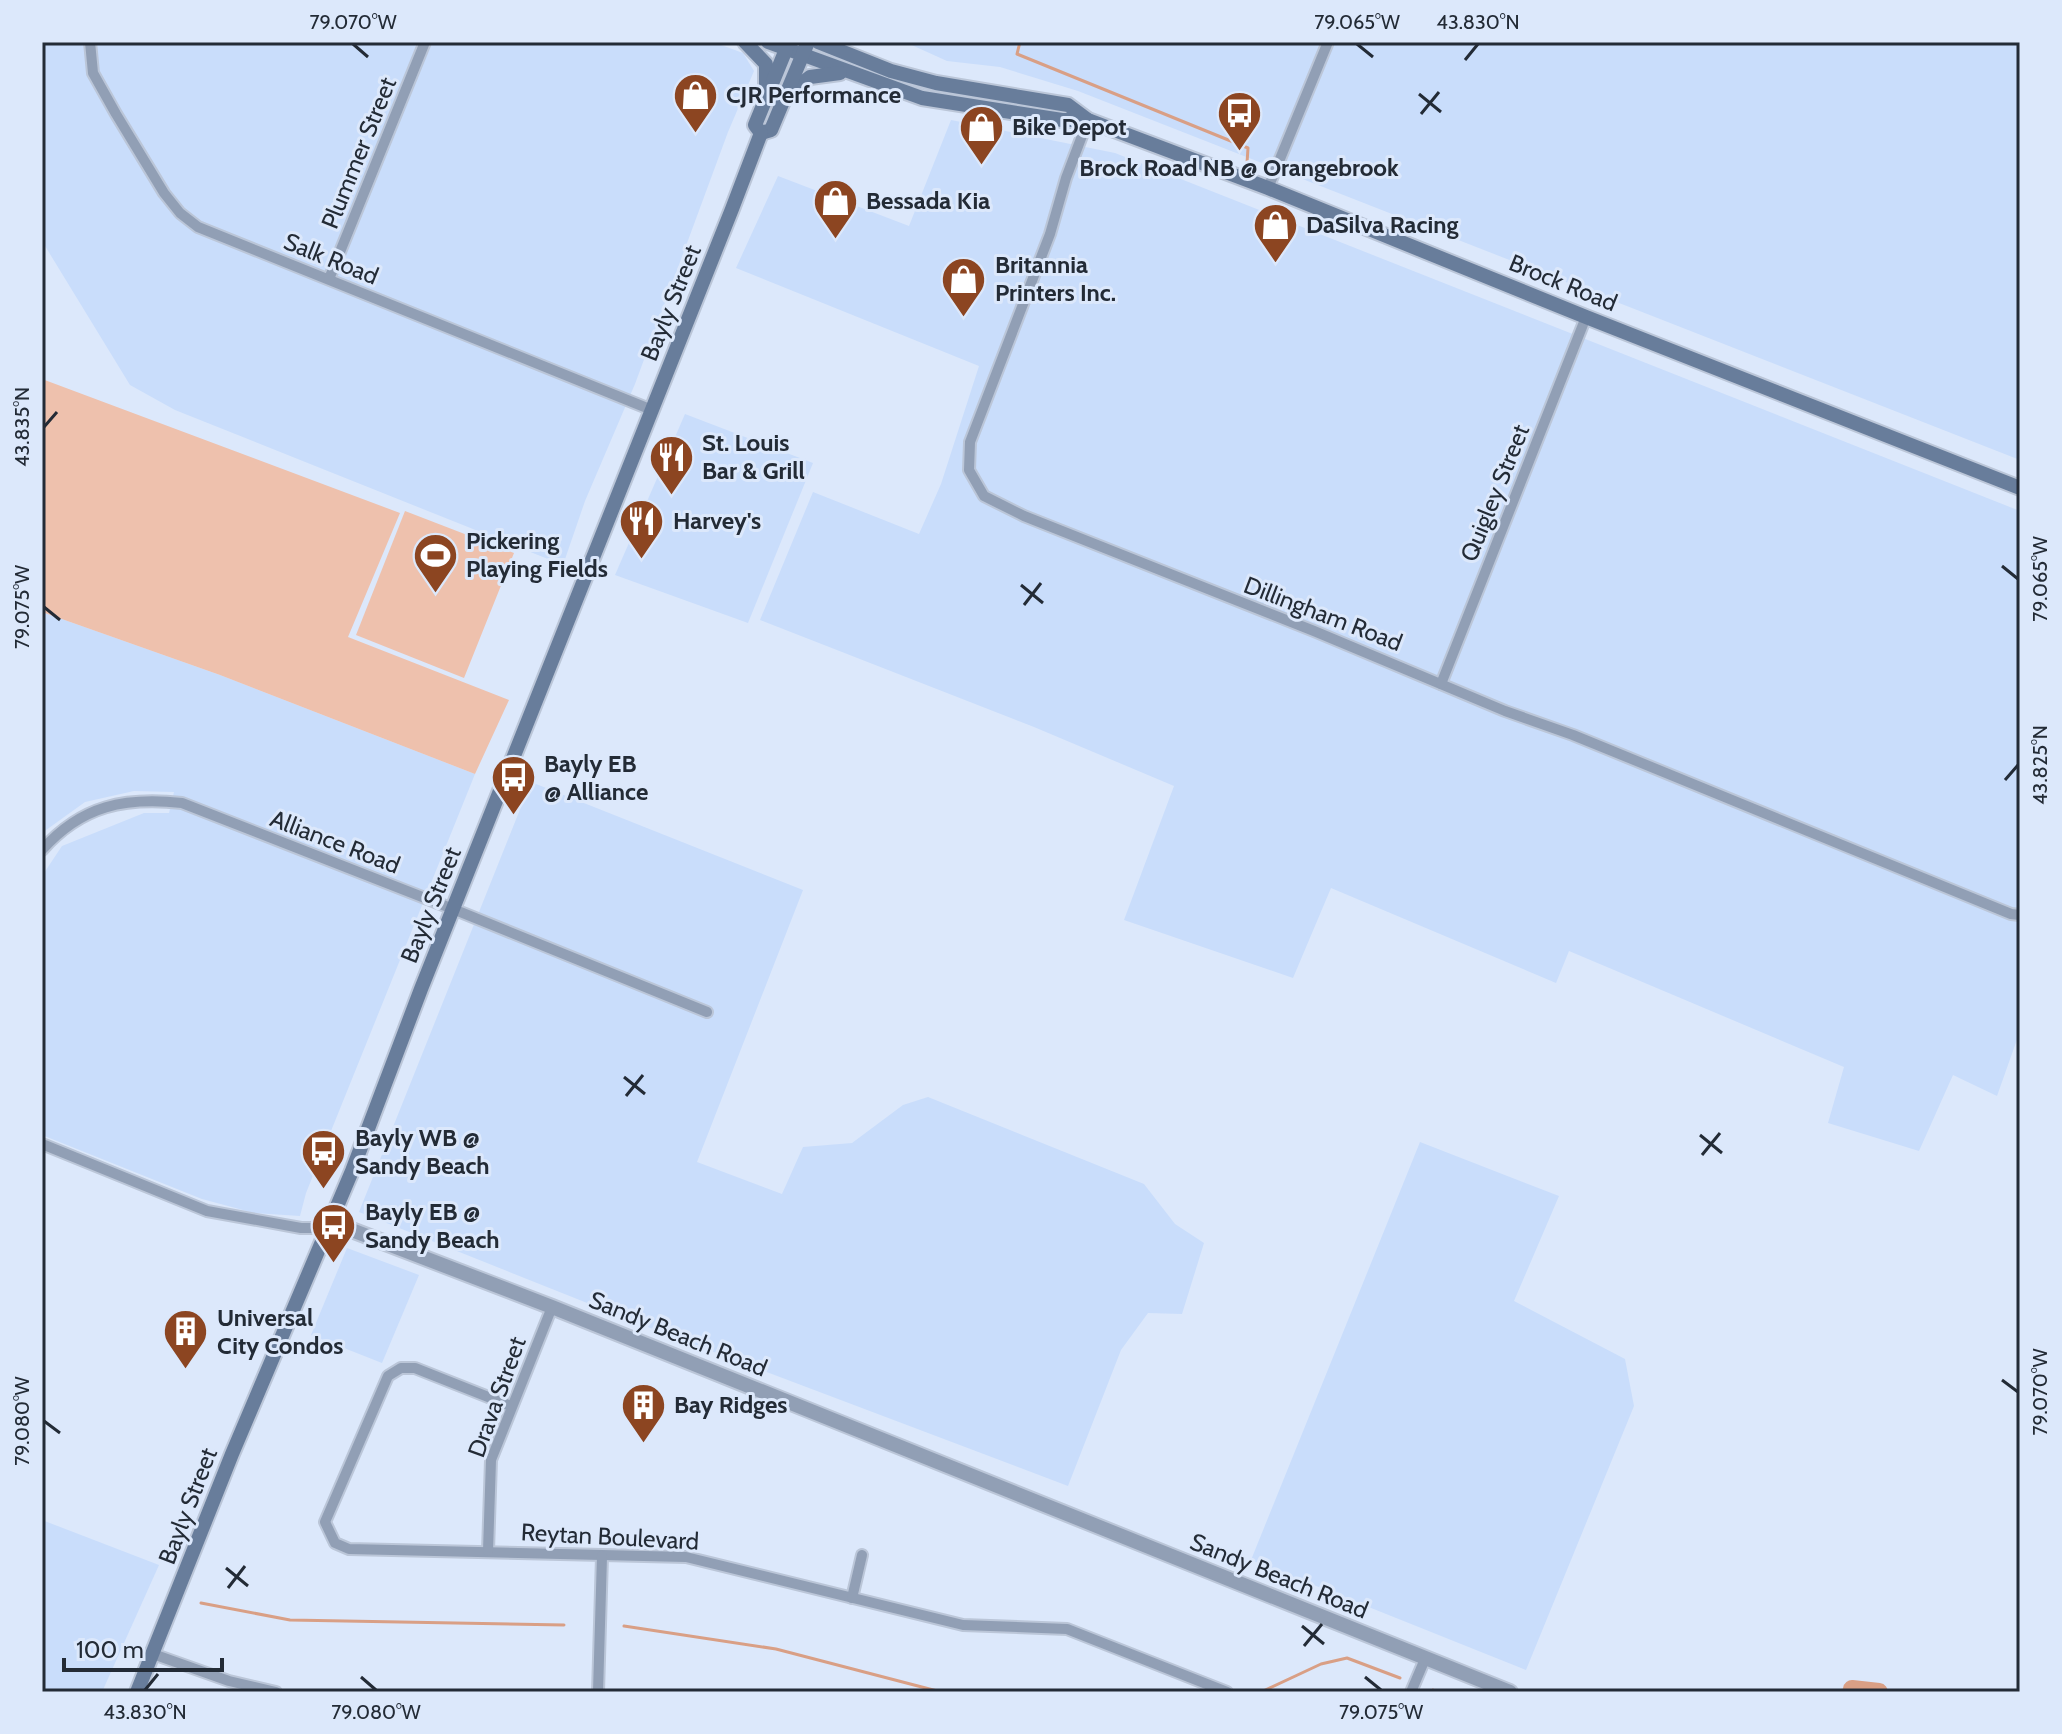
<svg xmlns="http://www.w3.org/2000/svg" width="2062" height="1734" viewBox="0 0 2062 1734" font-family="Cabin,sans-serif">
<rect width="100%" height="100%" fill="#dce8fb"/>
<g fill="#c9ddfb">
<polygon points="42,42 713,42 743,53 754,71 728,132 635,384 585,501 563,565 175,410 130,385 42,241"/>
<polygon points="905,42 2020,42 2020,460 1078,91 1000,67 947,61"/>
<polygon points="951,120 1115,153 2020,511 2020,1031 1997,1096 1953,1075 1919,1151 1828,1123 1844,1067 1569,951 1556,983 1331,888 1293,978 1124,920 1174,786 1034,727 760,620 813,492 919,534 941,484 979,366 736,268 778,176 909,226"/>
<polygon points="685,414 813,463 748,623 615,575"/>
<polygon points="42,612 220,675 475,774 306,1193 300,1216 254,1213 202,1199 42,1135 42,876 62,846 144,813 169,813 174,792 134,791 85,802 42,833"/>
<polygon points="531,782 803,890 697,1162 782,1194 803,1147 852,1143 903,1105 928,1097 1144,1184 1175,1224 1204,1243 1182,1314 1148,1313 1121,1350 1068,1486 640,1324 359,1212"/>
<polygon points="1420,1142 1559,1196 1514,1301 1625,1359 1634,1406 1526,1670 1251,1560"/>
<polygon points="347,1248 419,1275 382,1363 311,1335"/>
<polygon points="42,1520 159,1565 102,1692 42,1692"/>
</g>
<g fill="#eec1ad">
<polygon points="42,379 400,513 348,637 509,700 475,774 220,675 42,612"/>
<polygon points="405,511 514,553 464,678 356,635"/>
</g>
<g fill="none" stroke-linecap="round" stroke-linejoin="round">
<g stroke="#d99f85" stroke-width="3">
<polyline points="1020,42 1017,54 1248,148 1247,163"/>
<polyline points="201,1603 290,1620 564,1625"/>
<polyline points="624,1626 776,1649 941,1692"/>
<polyline points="1433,1690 1437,1692"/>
<polyline points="1261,1692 1321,1664 1347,1658 1400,1678"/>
<polyline points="1830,1692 1852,1689"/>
</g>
<polyline stroke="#d99f85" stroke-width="18" points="1852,1689 1879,1692"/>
<defs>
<g id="minor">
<polyline points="90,42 93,73 116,114 164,193 180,213 198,227 652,410"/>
<polyline points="1088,120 1066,178 1050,234 970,442 969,470 984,496 1024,516 1314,631 1505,711 1573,735 2011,914 2020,915"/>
<polyline points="1268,188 1328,42"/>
<polyline points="329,279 425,42"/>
<polyline points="1441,684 1586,317"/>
<path d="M42,850C82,805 125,797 182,803L453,909L707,1012"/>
<polyline points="42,1144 207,1211 301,1228 328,1228"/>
<polyline points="511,1406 415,1368 401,1368 388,1376 325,1522 335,1543 349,1549 686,1557 963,1625 1067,1629 1227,1692"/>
<polyline points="488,1551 491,1460 552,1307"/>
<polyline points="852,1598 862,1555"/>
<polyline points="153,1654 229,1681 276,1692"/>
<polyline points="598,1692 602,1556"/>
<polyline points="1411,1692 1425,1659"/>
</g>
<polyline id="tertiary" points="328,1228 349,1229 552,1307 1510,1692"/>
<g id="secondary">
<polyline points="745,42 766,64 766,89"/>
<polyline points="768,42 922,98 1062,120 1088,120"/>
<polyline points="818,42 891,71 936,83 1068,105 1088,120 1268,188 1586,317 2020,488"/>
<polyline points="787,95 810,77 840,73"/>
<polyline points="761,133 771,130 808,42"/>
<polyline points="137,1692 232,1454 352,1171 421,989 732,209 761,133 755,125 789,42"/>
</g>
</defs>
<use href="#minor" stroke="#bbc6d8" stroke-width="14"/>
<use href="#tertiary" stroke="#bbc6d8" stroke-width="18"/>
<use href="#secondary" stroke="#bbc6d8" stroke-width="18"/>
<use href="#minor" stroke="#919fb5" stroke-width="10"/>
<use href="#tertiary" stroke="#919fb5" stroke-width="14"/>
<use href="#secondary" stroke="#687d9b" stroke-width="14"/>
</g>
<path fill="none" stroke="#232b36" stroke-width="3" d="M353,44L368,57M1357,44L1373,57M1465,60L1478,44M1419,94L1441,112M1421,114L1439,92M44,427L57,412M2002,566L2018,579M1021,585L1043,603M1024,605L1041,583M44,607L60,620M2005,780L2018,765M624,1077L645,1094M626,1096L643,1075M1700,1135L1722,1153M1702,1155L1720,1133M2002,1380L2018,1392M44,1421L60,1433M226,1568L248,1586M228,1588L245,1566M1302,1626L1324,1644M1304,1646L1322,1624M361,1677L376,1690M1365,1677L1381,1690M145,1690L158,1674"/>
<defs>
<symbol id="shop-pin" viewBox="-11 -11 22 30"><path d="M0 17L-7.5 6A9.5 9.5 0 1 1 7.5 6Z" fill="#8c4521" stroke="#dce8fb"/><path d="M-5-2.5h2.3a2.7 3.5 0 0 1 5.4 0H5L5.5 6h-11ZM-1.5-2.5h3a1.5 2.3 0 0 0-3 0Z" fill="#fff"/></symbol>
<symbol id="bus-pin" viewBox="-11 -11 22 30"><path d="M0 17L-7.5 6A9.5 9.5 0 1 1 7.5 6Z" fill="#8c4521" stroke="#dce8fb"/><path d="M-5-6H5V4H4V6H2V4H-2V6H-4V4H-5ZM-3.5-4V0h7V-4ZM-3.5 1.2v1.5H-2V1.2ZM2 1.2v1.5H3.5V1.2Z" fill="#fff"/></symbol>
<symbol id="restaurant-pin" viewBox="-11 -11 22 30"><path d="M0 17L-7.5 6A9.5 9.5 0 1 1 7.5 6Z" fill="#8c4521" stroke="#dce8fb"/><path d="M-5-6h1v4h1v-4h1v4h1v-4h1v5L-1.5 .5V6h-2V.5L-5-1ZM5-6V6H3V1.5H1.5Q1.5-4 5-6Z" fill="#fff"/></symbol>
<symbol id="stadium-pin" viewBox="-11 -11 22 30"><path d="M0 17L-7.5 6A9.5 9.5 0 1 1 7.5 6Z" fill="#8c4521" stroke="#dce8fb"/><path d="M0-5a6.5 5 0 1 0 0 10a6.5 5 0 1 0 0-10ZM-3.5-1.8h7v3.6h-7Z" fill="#fff"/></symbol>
<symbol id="building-pin" viewBox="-11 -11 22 30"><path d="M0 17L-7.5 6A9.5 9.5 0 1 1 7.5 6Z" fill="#8c4521" stroke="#dce8fb"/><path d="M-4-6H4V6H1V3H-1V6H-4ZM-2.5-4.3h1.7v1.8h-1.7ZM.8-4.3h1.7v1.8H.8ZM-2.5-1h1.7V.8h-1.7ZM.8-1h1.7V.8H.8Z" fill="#fff"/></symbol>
</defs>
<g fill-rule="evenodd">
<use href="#shop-pin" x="670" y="70" width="51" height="69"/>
<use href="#bus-pin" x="1214" y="88" width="51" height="69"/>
<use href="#shop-pin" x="956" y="102" width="51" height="69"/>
<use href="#shop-pin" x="810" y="176" width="51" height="69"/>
<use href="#shop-pin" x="1250" y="200" width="51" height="69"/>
<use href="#shop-pin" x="938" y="254" width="51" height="69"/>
<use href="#restaurant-pin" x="646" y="432" width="51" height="69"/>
<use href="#restaurant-pin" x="616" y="496" width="51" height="69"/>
<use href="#stadium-pin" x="410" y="530" width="51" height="69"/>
<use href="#bus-pin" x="488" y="752" width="51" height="69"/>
<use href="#bus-pin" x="298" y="1126" width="51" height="69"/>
<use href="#bus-pin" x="308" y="1200" width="51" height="69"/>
<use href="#building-pin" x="160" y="1306" width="51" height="69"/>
<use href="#building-pin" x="618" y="1380" width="51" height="69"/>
</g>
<g text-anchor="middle" stroke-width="6" stroke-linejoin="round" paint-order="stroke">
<g font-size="24" font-weight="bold" fill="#232b36" stroke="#dce8fb" text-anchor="start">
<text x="726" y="103">CJR Performance</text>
<text x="1012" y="135">Bike Depot</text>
<text x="1239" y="176" text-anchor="middle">Brock Road NB @ Orangebrook</text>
<text x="866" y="209">Bessada Kia</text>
<text x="1306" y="233">DaSilva Racing</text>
<text x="995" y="273">Britannia<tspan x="995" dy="28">Printers Inc.</tspan></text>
<text x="702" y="451">St. Louis<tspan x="702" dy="28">Bar &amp; Grill</tspan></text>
<text x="673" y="529">Harvey's</text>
<text x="466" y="549">Pickering<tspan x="466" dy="28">Playing Fields</tspan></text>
<text x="544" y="772">Bayly EB<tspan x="544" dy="28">@ Alliance</tspan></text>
<text x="355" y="1146">Bayly WB @<tspan x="355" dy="28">Sandy Beach</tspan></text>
<text x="365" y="1220">Bayly EB @<tspan x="365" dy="28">Sandy Beach</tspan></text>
<text x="217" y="1326">Universal<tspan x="217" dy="28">City Condos</tspan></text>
<text x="674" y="1413">Bay Ridges</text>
</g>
<g font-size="24" fill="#232b36" stroke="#dce8fb">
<text transform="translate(359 153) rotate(-68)" y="8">Plummer Street</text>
<text transform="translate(331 259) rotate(22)" y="8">Salk Road</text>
<text transform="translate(1563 283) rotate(22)" y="8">Brock Road</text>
<text transform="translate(671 303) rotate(-68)" y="8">Bayly Street</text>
<text transform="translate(1495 493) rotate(-68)" y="8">Quigley Street</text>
<text transform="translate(1323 614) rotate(21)" y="8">Dillingham Road</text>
<text transform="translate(335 842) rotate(21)" y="8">Alliance Road</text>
<text transform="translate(431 905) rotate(-68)" y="8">Bayly Street</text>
<text transform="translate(678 1334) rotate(22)" y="8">Sandy Beach Road</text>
<text transform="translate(497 1397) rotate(-70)" y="8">Drava Street</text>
<text transform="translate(188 1506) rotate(-69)" y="8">Bayly Street</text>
<text transform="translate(610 1537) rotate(3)" y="8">Reytan Boulevard</text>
<text transform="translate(1279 1576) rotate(22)" y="8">Sandy Beach Road</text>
</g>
</g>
<rect width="2062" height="1734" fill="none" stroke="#dce8fb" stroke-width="88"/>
<path d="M64 1658v12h158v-12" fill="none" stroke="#232b36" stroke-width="4"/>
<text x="76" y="1658" font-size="24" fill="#232b36" stroke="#dce8fb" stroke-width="6" paint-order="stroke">100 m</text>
<rect x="44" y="44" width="1974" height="1646" fill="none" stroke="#232b36" stroke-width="3"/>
<g font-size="20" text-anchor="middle" fill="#232b36">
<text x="353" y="29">79.070°W</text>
<text x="1357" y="29">79.065°W</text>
<text x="1478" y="29">43.830°N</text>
<text transform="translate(22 427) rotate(-90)" y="7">43.835°N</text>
<text transform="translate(2040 579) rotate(-90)" y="7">79.065°W</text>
<text transform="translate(22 607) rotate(-90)" y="7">79.075°W</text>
<text transform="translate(2040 765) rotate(-90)" y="7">43.825°N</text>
<text transform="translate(2040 1392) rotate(-90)" y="7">79.070°W</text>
<text transform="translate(22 1421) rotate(-90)" y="7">79.080°W</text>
<text x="145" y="1719">43.830°N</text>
<text x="376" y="1719">79.080°W</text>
<text x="1381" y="1719">79.075°W</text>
</g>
</svg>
